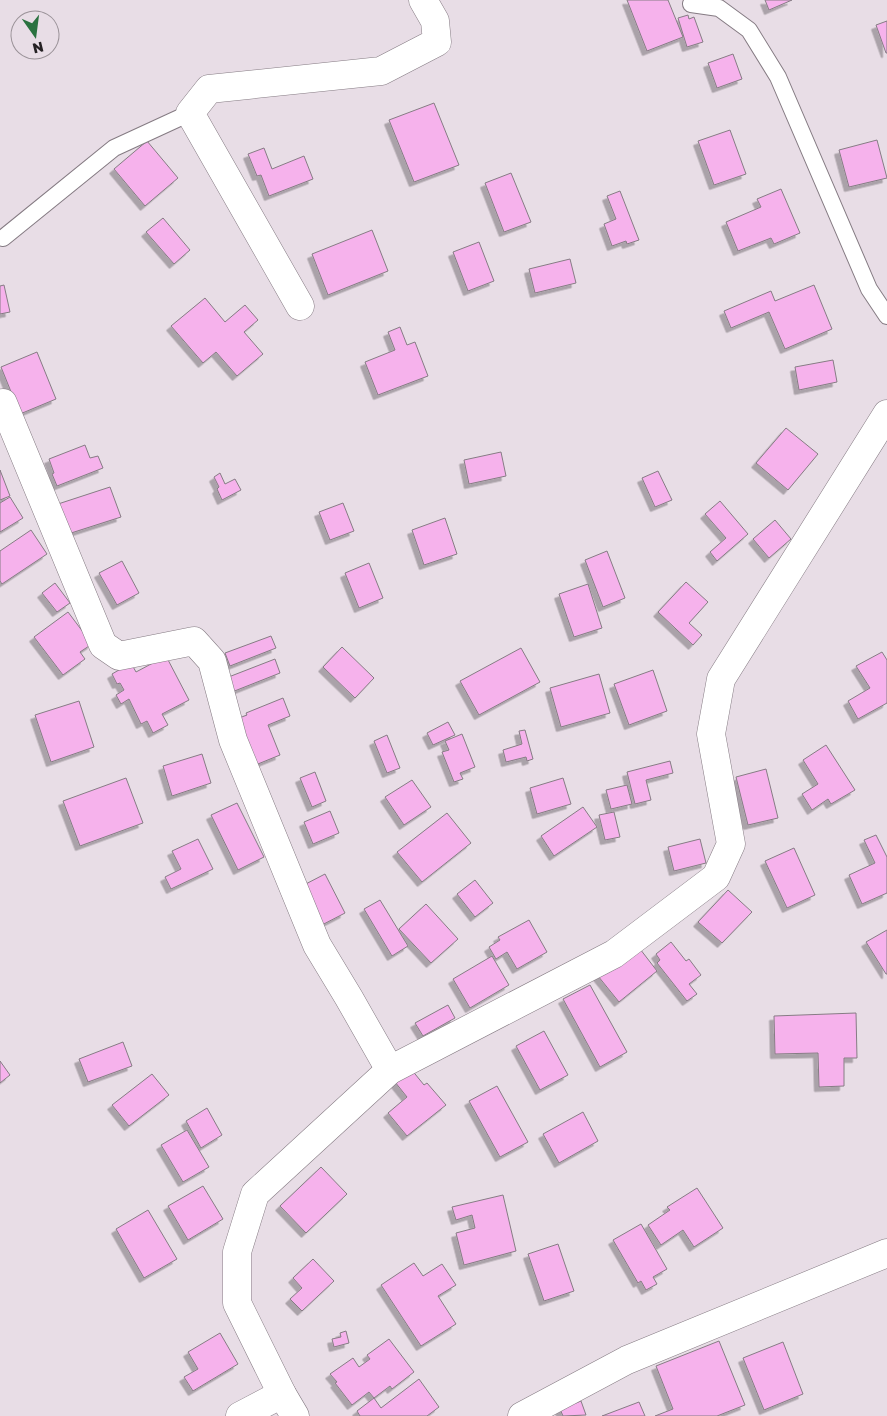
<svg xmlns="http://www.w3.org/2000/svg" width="887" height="1416" viewBox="0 0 887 1416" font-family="'Golos Text',sans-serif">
<defs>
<filter id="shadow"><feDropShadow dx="-4.5" dy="4.5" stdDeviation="0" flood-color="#0004"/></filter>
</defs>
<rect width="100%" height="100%" fill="#e8dde6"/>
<g fill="#f6b2ec" stroke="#867c84" filter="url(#shadow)">
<polygon points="627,0 668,0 683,37 647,51"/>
<polygon points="765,0 792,0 769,10"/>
<polygon points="688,15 689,19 694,17 703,42 687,47 678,18"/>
<polygon points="887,21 887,53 886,53 876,25"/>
<polygon points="733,54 742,79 717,88 708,63"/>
<polygon points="434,103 459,165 414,182 389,120"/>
<polygon points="730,130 746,174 714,185 698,141"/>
<polygon points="877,140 887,178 849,187 839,150"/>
<polygon points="147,141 178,178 145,206 114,169"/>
<polygon points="264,148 272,169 304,156 313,179 269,196 261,175 257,176 248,154"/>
<polygon points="511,173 531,222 504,232 485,183"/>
<polygon points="781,189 800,233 774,244 771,238 738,251 726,222 761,207 757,199"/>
<polygon points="620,191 639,240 627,244 626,241 612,246 604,224 616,219 607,196"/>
<polygon points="163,218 190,250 174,264 146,232"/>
<polygon points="372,230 388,271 328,295 312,254"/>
<polygon points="479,242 494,281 468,291 453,252"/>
<polygon points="570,259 576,283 535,293 529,269"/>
<polygon points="4,285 10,312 0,314 0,286"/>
<polygon points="814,285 832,329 785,349 769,312 731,328 724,311 771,291 775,301"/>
<polygon points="205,298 225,322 245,305 258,320 244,332 263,354 237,376 216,352 203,363 171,326"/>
<polygon points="400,327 407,345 415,342 428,376 378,395 365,362 395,350 388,332"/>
<polygon points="37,352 56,399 20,414 1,367"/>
<polygon points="833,360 837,382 799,390 795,367"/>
<polygon points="786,428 818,454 788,490 756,463"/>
<polygon points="85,445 90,458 98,456 103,468 57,486 52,474 54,473 49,459"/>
<polygon points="501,452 506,476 469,484 464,460"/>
<polygon points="0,470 10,496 0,500"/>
<polygon points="658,471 672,500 655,507 642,478"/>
<polygon points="220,473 225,484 235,479 241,490 222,500 217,489 219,487 214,477"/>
<polygon points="110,487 121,517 68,534 58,504"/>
<polygon points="10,497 23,518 0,532 0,503"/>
<polygon points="720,501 748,534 717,561 710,552 726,538 705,514"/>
<polygon points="343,503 354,531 330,540 319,512"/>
<polygon points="445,518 457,554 424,565 412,530"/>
<polygon points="775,520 791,539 769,558 753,539"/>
<polygon points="31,530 47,554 2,584 0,581 0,551"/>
<polygon points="607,551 625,598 603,607 585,560"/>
<polygon points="122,561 139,593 117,605 99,573"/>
<polygon points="369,563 383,598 359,608 345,573"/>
<polygon points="686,582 708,602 689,623 702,635 693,645 658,612"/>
<polygon points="55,583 70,603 57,612 42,593"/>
<polygon points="588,584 602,628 574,637 559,594"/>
<polygon points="68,612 92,644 80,652 85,659 63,675 34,637"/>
<polygon points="271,636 276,648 230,666 225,653"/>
<polygon points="342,647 374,678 355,698 323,667"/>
<polygon points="521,648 540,682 479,715 460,681"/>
<polygon points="882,652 887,660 887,703 858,719 848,701 870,688 856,666"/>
<polygon points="166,656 189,700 162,714 168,725 153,733 147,721 141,724 129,699 121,704 116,695 124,690 120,683 117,684 112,674 131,663 136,672"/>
<polygon points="275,659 280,673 232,692 226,678"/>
<polygon points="653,670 667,711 629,725 614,684"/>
<polygon points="599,674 610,713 561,727 550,688"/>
<polygon points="283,698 290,716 268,725 280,755 253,766 234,720 247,715 246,713"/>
<polygon points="79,701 94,747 51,762 35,715"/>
<polygon points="448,722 455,735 433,745 427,733"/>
<polygon points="525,730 533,759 527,761 526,757 506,762 503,750 522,744 519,731"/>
<polygon points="462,734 475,767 460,773 463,779 454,782 442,752 449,750 445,741"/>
<polygon points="387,735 400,768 387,773 374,741"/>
<polygon points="826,745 855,790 831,804 828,799 812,810 802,794 818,784 803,760"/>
<polygon points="202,754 211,783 172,796 163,766"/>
<polygon points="670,761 673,773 646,780 651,800 635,804 627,772"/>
<polygon points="766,769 778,818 748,825 736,777"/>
<polygon points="315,772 326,801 312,807 300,778"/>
<polygon points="126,778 143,823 80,846 63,801"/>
<polygon points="563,778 571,804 537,814 530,788"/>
<polygon points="412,780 431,807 404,825 385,797"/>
<polygon points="627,785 632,804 611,809 606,790"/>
<polygon points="237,803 264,857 238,870 211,815"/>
<polygon points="583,807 597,827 554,856 541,836"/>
<polygon points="330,811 339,833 313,844 304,822"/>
<polygon points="614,812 620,837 605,840 599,815"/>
<polygon points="447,813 471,843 422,882 397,852"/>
<polygon points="876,835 887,857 887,893 862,904 849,875 875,863 864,840"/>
<polygon points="198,839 213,869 171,889 165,877 181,869 172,851"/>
<polygon points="700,839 706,863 674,871 668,847"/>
<polygon points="794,848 815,895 787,908 765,861"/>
<polygon points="325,874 345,913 318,927 298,888"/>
<polygon points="475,880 493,903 475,917 457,894"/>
<polygon points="728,890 752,912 722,943 698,922"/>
<polygon points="380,900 408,946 392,956 364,909"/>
<polygon points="426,904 458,939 431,963 399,929"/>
<polygon points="529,920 547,952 517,969 507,952 496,959 489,947 500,940 498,937"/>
<polygon points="887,930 887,974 886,974 866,942"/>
<polygon points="671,942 686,961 689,959 701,975 689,984 697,994 687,1001 657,963 660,960 656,954"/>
<polygon points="637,945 657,971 619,1002 598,976"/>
<polygon points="492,956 509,985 470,1008 453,979"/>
<polygon points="590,985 627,1052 600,1067 563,999"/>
<polygon points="448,1005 455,1018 423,1036 415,1023"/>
<polygon points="856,1013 857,1058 844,1058 844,1086 819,1087 818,1053 775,1054 774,1016"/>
<polygon points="544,1031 568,1075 540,1090 516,1046"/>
<polygon points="123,1042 132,1066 88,1082 79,1059"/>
<polygon points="0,1061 10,1075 0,1083"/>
<polygon points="411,1069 424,1085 427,1083 446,1105 407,1136 388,1113 407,1097 395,1082"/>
<polygon points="152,1074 169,1095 129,1126 112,1105"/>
<polygon points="497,1086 528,1142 500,1157 469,1101"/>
<polygon points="207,1108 222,1135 201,1148 186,1121"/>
<polygon points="583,1112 598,1141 559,1163 543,1134"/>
<polygon points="187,1130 209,1167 183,1182 161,1145"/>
<polygon points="321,1167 347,1194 306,1233 280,1206"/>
<polygon points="203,1186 223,1219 188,1240 168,1206"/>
<polygon points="697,1188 723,1228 694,1247 683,1230 661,1245 648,1225 670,1210 667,1207"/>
<polygon points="503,1195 516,1251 464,1265 456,1233 475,1228 472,1215 456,1220 452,1207"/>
<polygon points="148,1210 177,1259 144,1278 116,1229"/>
<polygon points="641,1224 667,1269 653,1277 657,1284 646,1290 641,1281 638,1283 613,1240"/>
<polygon points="558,1244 574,1291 544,1301 528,1254"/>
<polygon points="313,1259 334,1281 302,1311 290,1299 302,1288 293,1278"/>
<polygon points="414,1263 423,1276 442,1264 456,1285 438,1296 456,1324 421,1346 381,1285"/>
<polygon points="346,1331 349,1343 334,1347 332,1339 341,1337 340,1333"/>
<polygon points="220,1333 238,1364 193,1391 184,1377 198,1369 188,1352"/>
<polygon points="389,1339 414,1372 392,1389 390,1386 374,1398 369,1392 352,1405 335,1383 337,1382 330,1374 353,1358 359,1367 370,1359 367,1355"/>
<polygon points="719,1341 745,1405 717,1416 655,1416 673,1409 656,1366"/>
<polygon points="783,1342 803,1394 764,1410 743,1358"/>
<polygon points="419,1379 439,1407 427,1416 360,1416 357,1411 374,1398 381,1408"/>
<polygon points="581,1401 586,1415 563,1416 560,1409"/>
<polygon points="639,1402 645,1416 602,1416"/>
</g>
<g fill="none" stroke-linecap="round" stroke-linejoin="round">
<defs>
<g id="lane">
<polyline points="691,4 719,8 749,30 778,77 869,289 887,316"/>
<polyline points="3,238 114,148 190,113"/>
</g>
<g id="street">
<polyline points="300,306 190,113 209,89 381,71 437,42 435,21 423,0"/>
<polyline points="3,403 103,645 119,656 194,641 212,661 233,740 317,945 349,998 390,1070"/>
<polyline points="240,1416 282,1394"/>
<polyline points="295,1416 282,1394 237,1303 237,1252 255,1194 390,1070 614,954 716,877 731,844 711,734 721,679 887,414"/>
<polyline points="522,1416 627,1360 887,1253"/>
</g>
</defs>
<use href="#lane" stroke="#857b83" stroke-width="18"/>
<use href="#street" stroke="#857b83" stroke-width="29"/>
<use href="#lane" stroke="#fff" stroke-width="16"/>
<use href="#street" stroke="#fff" stroke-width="28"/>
</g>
<g transform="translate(35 35) rotate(166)"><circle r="24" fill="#e8dde6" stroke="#9a9298"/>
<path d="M0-4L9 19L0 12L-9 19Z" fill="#2a7240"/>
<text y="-8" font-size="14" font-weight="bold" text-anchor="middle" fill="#252124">N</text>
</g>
</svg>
